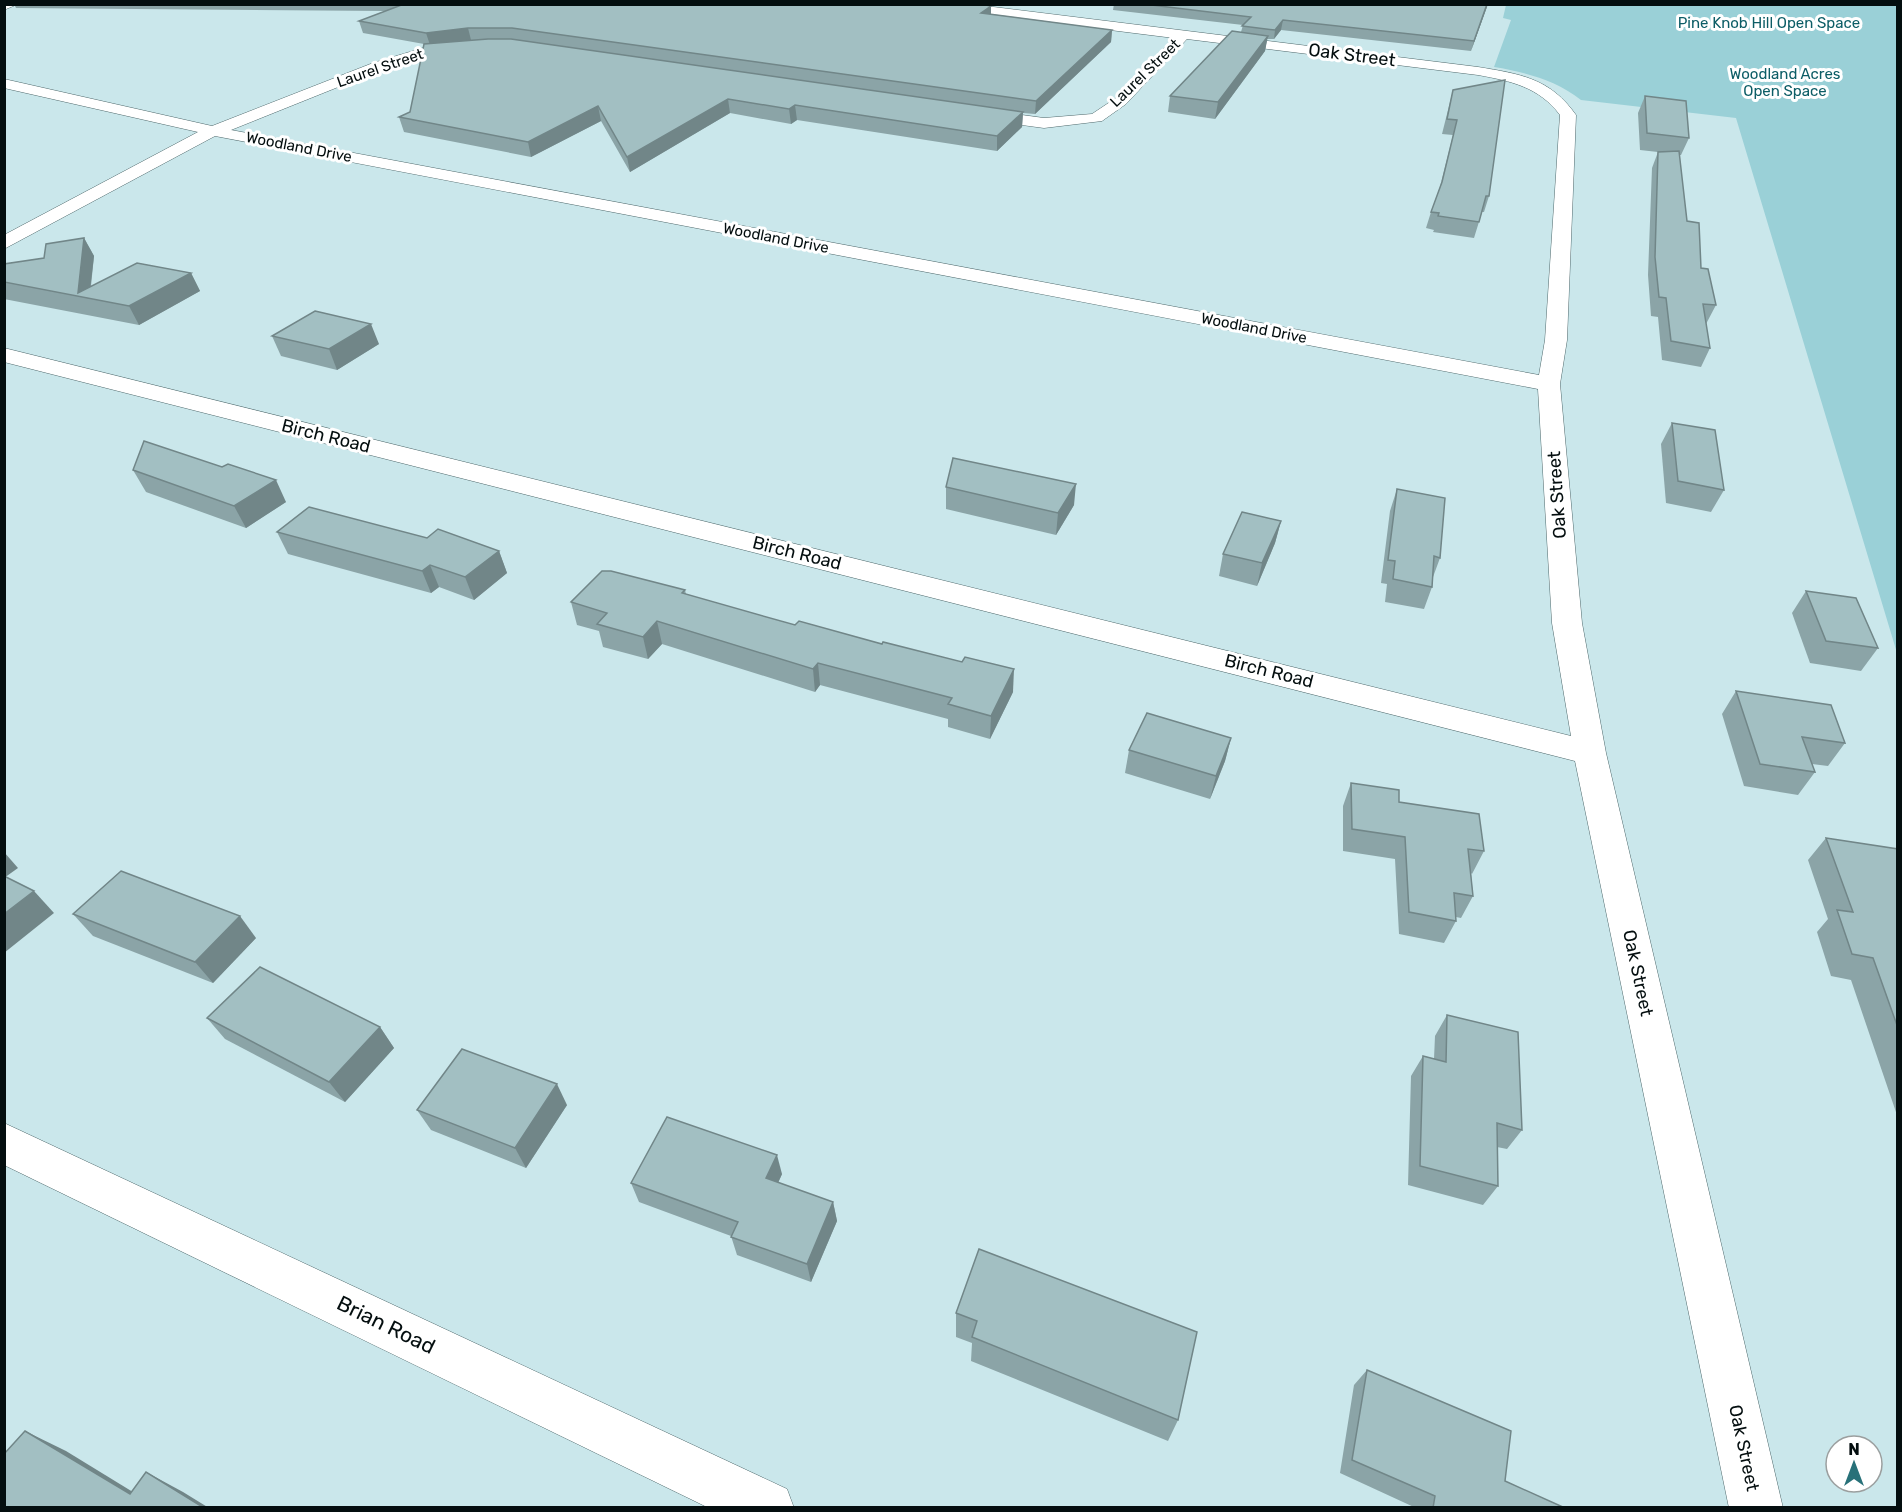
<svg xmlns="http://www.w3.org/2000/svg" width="1902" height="1512" viewBox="0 0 1902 1512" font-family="Rubik,sans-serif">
<rect width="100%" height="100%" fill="#cae7eb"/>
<path fill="#9ad0d7" d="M1892,4L1897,6V653L1736,118L1581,100C1556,80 1525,72 1494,67L1511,20L1503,18L1506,5Z"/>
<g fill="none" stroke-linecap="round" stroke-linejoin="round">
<defs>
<g id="street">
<polygon points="4,4 18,4 4,10"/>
<path d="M928,4H969L1478,67C1520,74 1550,78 1576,115L1567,340L1560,384L1582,623L1606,753L1783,1508H1729L1575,761L4,362V348L1571,736L1552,623L1538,389L215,136L4,249V235L198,132L4,88V79L212,126L373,63L423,48L467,43L472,44L474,47L472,50L425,56L383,69L231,130L1539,375L1545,340L1560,115C1539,87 1511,81 1478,75L1187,39L1126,104L1102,121L1044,128L978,119L970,114L972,111L978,109L1044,118L1092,114L1116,98L1174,38L934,8Z"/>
<polygon points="4,1123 787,1489 794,1508 709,1508 4,1165"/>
</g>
</defs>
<use href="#street" stroke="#4f696c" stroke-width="1"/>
<use href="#street" fill="#fff" fill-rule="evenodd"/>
</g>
<g fill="#8ba4a7">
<polygon points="14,4 980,4 991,6 991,14 1112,30 1111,42 1035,114 1023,113 1022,127 997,151 797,120 791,124 730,113 630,172 601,121 531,157 404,132 399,117 410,112 424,44 363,33 359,21 386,11 16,8"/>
<polygon points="991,4 1010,4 1007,6"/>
<polygon points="1114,4 1488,4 1471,51 1281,30 1274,39 1267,39 1265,51 1215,119 1168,112 1170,96 1241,32 1243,25 1113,10"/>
<polygon points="1453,90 1489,196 1484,212 1482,212 1474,238 1433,232 1434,230 1426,228 1431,212 1440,187 1453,135 1442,134"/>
<polygon points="1645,96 1689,138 1681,155 1679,155 1687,221 1701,268 1716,305 1706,324 1710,348 1701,367 1662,360 1658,317 1651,316 1648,275 1652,168 1658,152 1640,150 1638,113"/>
<polygon points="84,238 94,256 91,286 191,273 200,291 139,325 4,299 4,264 44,258"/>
<polygon points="272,336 379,344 337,370 281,356"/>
<polygon points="1672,423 1724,490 1711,512 1666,503 1661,444"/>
<polygon points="133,470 286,502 246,528 146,492"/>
<polygon points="946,487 1074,505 1056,535 946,509"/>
<polygon points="1397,489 1440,558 1433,577 1432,587 1424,609 1385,602 1387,584 1381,583 1390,511"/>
<polygon points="1281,521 1275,543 1257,586 1219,576 1223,554"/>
<polygon points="277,532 427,538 499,551 507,573 474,600 439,587 431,593 288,554"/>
<polygon points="685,590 686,594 1013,692 990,739 948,727 948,719 820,685 815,692 662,644 648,659 603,647 599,631 577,625 571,602"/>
<polygon points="1806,591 1878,648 1861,671 1810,663 1792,613"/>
<polygon points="1736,691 1845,743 1828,766 1812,764 1815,772 1798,795 1744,786 1722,714"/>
<polygon points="1231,738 1225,761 1210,799 1125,773 1129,750"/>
<polygon points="1351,783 1399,802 1484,851 1472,874 1471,873 1473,896 1461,918 1456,917 1456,921 1444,943 1399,934 1395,859 1343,851 1343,806"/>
<polygon points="1826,838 1898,849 1898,1118 1851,980 1831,976 1817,932 1828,919 1808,860"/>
<polygon points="73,914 256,938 213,983 93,936"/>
<polygon points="1447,1015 1522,1130 1507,1149 1497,1147 1498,1186 1483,1205 1408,1185 1411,1076 1423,1056 1434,1059 1435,1036"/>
<polygon points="207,1018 380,1027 394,1048 345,1102 225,1039"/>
<polygon points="567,1105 526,1168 431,1130 417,1110"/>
<polygon points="782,1174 778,1183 833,1202 837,1221 811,1282 737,1255 731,1236 639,1202 631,1183"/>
<polygon points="956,1313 1197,1332 1178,1420 1168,1441 971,1361 972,1343 956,1337"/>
<polygon points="1367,1370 1505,1481 1565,1508 1416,1508 1340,1473 1354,1385"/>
</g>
<g fill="#718688">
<polygon points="1487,4 1488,4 1471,51 1474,41"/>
<polygon points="991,6 991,17 981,13"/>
<polygon points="1283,20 1281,30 1274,39 1275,30"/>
<polygon points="468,28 471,40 430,45 426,33"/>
<polygon points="1112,30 1111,42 1035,114 1036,101"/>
<polygon points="1268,36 1265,51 1215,119 1218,102"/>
<polygon points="728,99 730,113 630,172 627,157"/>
<polygon points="795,105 797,120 791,124 789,109"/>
<polygon points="598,106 601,121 531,157 528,142"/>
<polygon points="1023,112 1022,127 997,151 997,136"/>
<polygon points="84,238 94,256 89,299 78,293"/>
<polygon points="191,273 200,291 139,325 129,306"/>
<polygon points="371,324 379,344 337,370 329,349"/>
<polygon points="276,480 286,502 246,528 234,506"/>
<polygon points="1076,484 1074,505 1056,535 1058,513"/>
<polygon points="1281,521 1275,543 1257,586 1262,563"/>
<polygon points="499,551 507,573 474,600 465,577"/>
<polygon points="430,565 439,587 431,593 422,571"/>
<polygon points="657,621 662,644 648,659 643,637"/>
<polygon points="818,663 820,685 815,692 813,669"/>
<polygon points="1014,669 1013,692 990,739 991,716"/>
<polygon points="1231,738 1225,761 1210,799 1216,776"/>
<polygon points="4,852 18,868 4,878"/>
<polygon points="34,891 54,913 4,953 4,914"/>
<polygon points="240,916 256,938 213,983 195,962"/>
<polygon points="380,1027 394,1048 345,1102 329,1082"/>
<polygon points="557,1084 567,1105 526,1168 515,1148"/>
<polygon points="777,1155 782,1174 771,1198 766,1178"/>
<polygon points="833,1202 837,1221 811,1282 807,1264"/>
<polygon points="25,1431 66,1451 159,1508 130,1494"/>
<polygon points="146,1472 183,1492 209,1508 200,1508"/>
</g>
<g fill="#a2bfc2" stroke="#718688" stroke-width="1.5">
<polygon points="404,4 980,4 991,6 981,13 1112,30 1036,101 512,28 468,28 426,33 359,21"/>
<polygon points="1143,4 1487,4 1474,41 1283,20 1275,30 1242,26 1251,17"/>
<polygon points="1232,31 1268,36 1218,102 1170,96"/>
<polygon points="488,39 511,39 1023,112 997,136 795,105 789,109 728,99 627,157 598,106 528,142 399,117 410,112 424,44"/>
<polygon points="1505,80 1489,196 1486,196 1479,222 1438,216 1439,213 1431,212 1442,182 1457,120 1447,119 1453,90"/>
<polygon points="1645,96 1686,101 1689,138 1647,133"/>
<polygon points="1679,151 1687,221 1699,223 1701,268 1708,269 1716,305 1703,304 1710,348 1671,341 1666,298 1659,297 1655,257 1658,152"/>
<polygon points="84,238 78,293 137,263 191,273 129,306 4,282 4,264 44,258 46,244"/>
<polygon points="315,311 371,324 329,349 272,336"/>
<polygon points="1672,423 1715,430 1724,490 1678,481"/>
<polygon points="144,441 222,467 228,464 276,480 234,506 133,470"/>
<polygon points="953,458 1076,484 1058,513 946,487"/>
<polygon points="1397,489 1445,498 1440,558 1434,556 1432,587 1393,579 1395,561 1388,560"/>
<polygon points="309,507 427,538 438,529 499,551 465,577 430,565 422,571 277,532"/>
<polygon points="1242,512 1281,521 1262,563 1223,554"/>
<polygon points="602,571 611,571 685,590 682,593 795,625 799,621 882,644 883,642 962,662 965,657 1014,669 991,716 948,704 952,698 818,663 813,669 657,621 643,637 597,624 607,613 571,602"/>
<polygon points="1806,591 1856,598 1878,648 1826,641"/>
<polygon points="1736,691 1831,705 1845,743 1802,737 1815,772 1760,764"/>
<polygon points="1147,713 1231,738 1216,776 1129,750"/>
<polygon points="1351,783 1399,790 1399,802 1479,814 1484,851 1468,849 1473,896 1454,893 1456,921 1409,912 1405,837 1352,829"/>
<polygon points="1826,838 1898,849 1898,1028 1873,958 1852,954 1837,910 1853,912"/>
<polygon points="121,871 240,916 195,962 73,914"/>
<polygon points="4,876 34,891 4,914"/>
<polygon points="260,967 380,1027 329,1082 207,1018"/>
<polygon points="1447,1015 1518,1032 1522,1130 1497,1123 1498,1186 1420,1166 1423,1056 1446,1062"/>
<polygon points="462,1049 557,1084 515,1148 417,1110"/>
<polygon points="667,1117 777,1155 766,1178 833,1202 807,1264 731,1237 738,1222 631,1183"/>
<polygon points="979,1249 1197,1332 1178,1420 972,1337 977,1321 956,1313"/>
<polygon points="1367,1370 1511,1431 1505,1481 1565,1508 1433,1508 1435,1496 1352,1460"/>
<polygon points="25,1431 130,1494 146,1472 201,1506 200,1508 4,1508 4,1454"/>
</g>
<g text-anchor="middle" stroke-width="6" stroke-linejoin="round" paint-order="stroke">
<g font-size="15" fill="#0c5d66" stroke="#fff">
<text x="1769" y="28">Pine Knob Hill Open Space</text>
<text x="1785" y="79">Woodland Acres<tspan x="1785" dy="17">Open Space</tspan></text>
</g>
<g font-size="15" fill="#040e0f" stroke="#fff">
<text transform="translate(380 68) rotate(-19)" y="5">Laurel Street</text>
<text transform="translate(1145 73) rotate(-44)" y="5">Laurel Street</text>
<text transform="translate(299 147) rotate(11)" y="5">Woodland Drive</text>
<text transform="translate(776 238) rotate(11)" y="5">Woodland Drive</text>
<text transform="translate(1254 328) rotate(11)" y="5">Woodland Drive</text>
</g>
<g font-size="18" fill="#040e0f" stroke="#fff">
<text transform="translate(1352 55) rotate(7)" y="6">Oak Street</text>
<text transform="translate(326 436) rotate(14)" y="6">Birch Road</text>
<text transform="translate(1557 495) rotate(-94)" y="6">Oak Street</text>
<text transform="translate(797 553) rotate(14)" y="6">Birch Road</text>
<text transform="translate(1269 671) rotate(14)" y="6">Birch Road</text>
<text transform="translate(1638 973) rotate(78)" y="6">Oak Street</text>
<text transform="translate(1744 1448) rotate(78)" y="6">Oak Street</text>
</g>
<g font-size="21" fill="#040e0f" stroke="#fff">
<text transform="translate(386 1325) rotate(26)" y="7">Brian Road</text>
</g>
</g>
<rect width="1902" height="1512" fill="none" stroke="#040e0f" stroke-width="12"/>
<g transform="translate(1854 1464)"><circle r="28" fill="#ffffff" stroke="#9b9f9f" stroke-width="1.5"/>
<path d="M0-4.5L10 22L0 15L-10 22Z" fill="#287179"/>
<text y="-9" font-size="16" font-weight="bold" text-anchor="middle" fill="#040e0f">N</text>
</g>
</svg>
